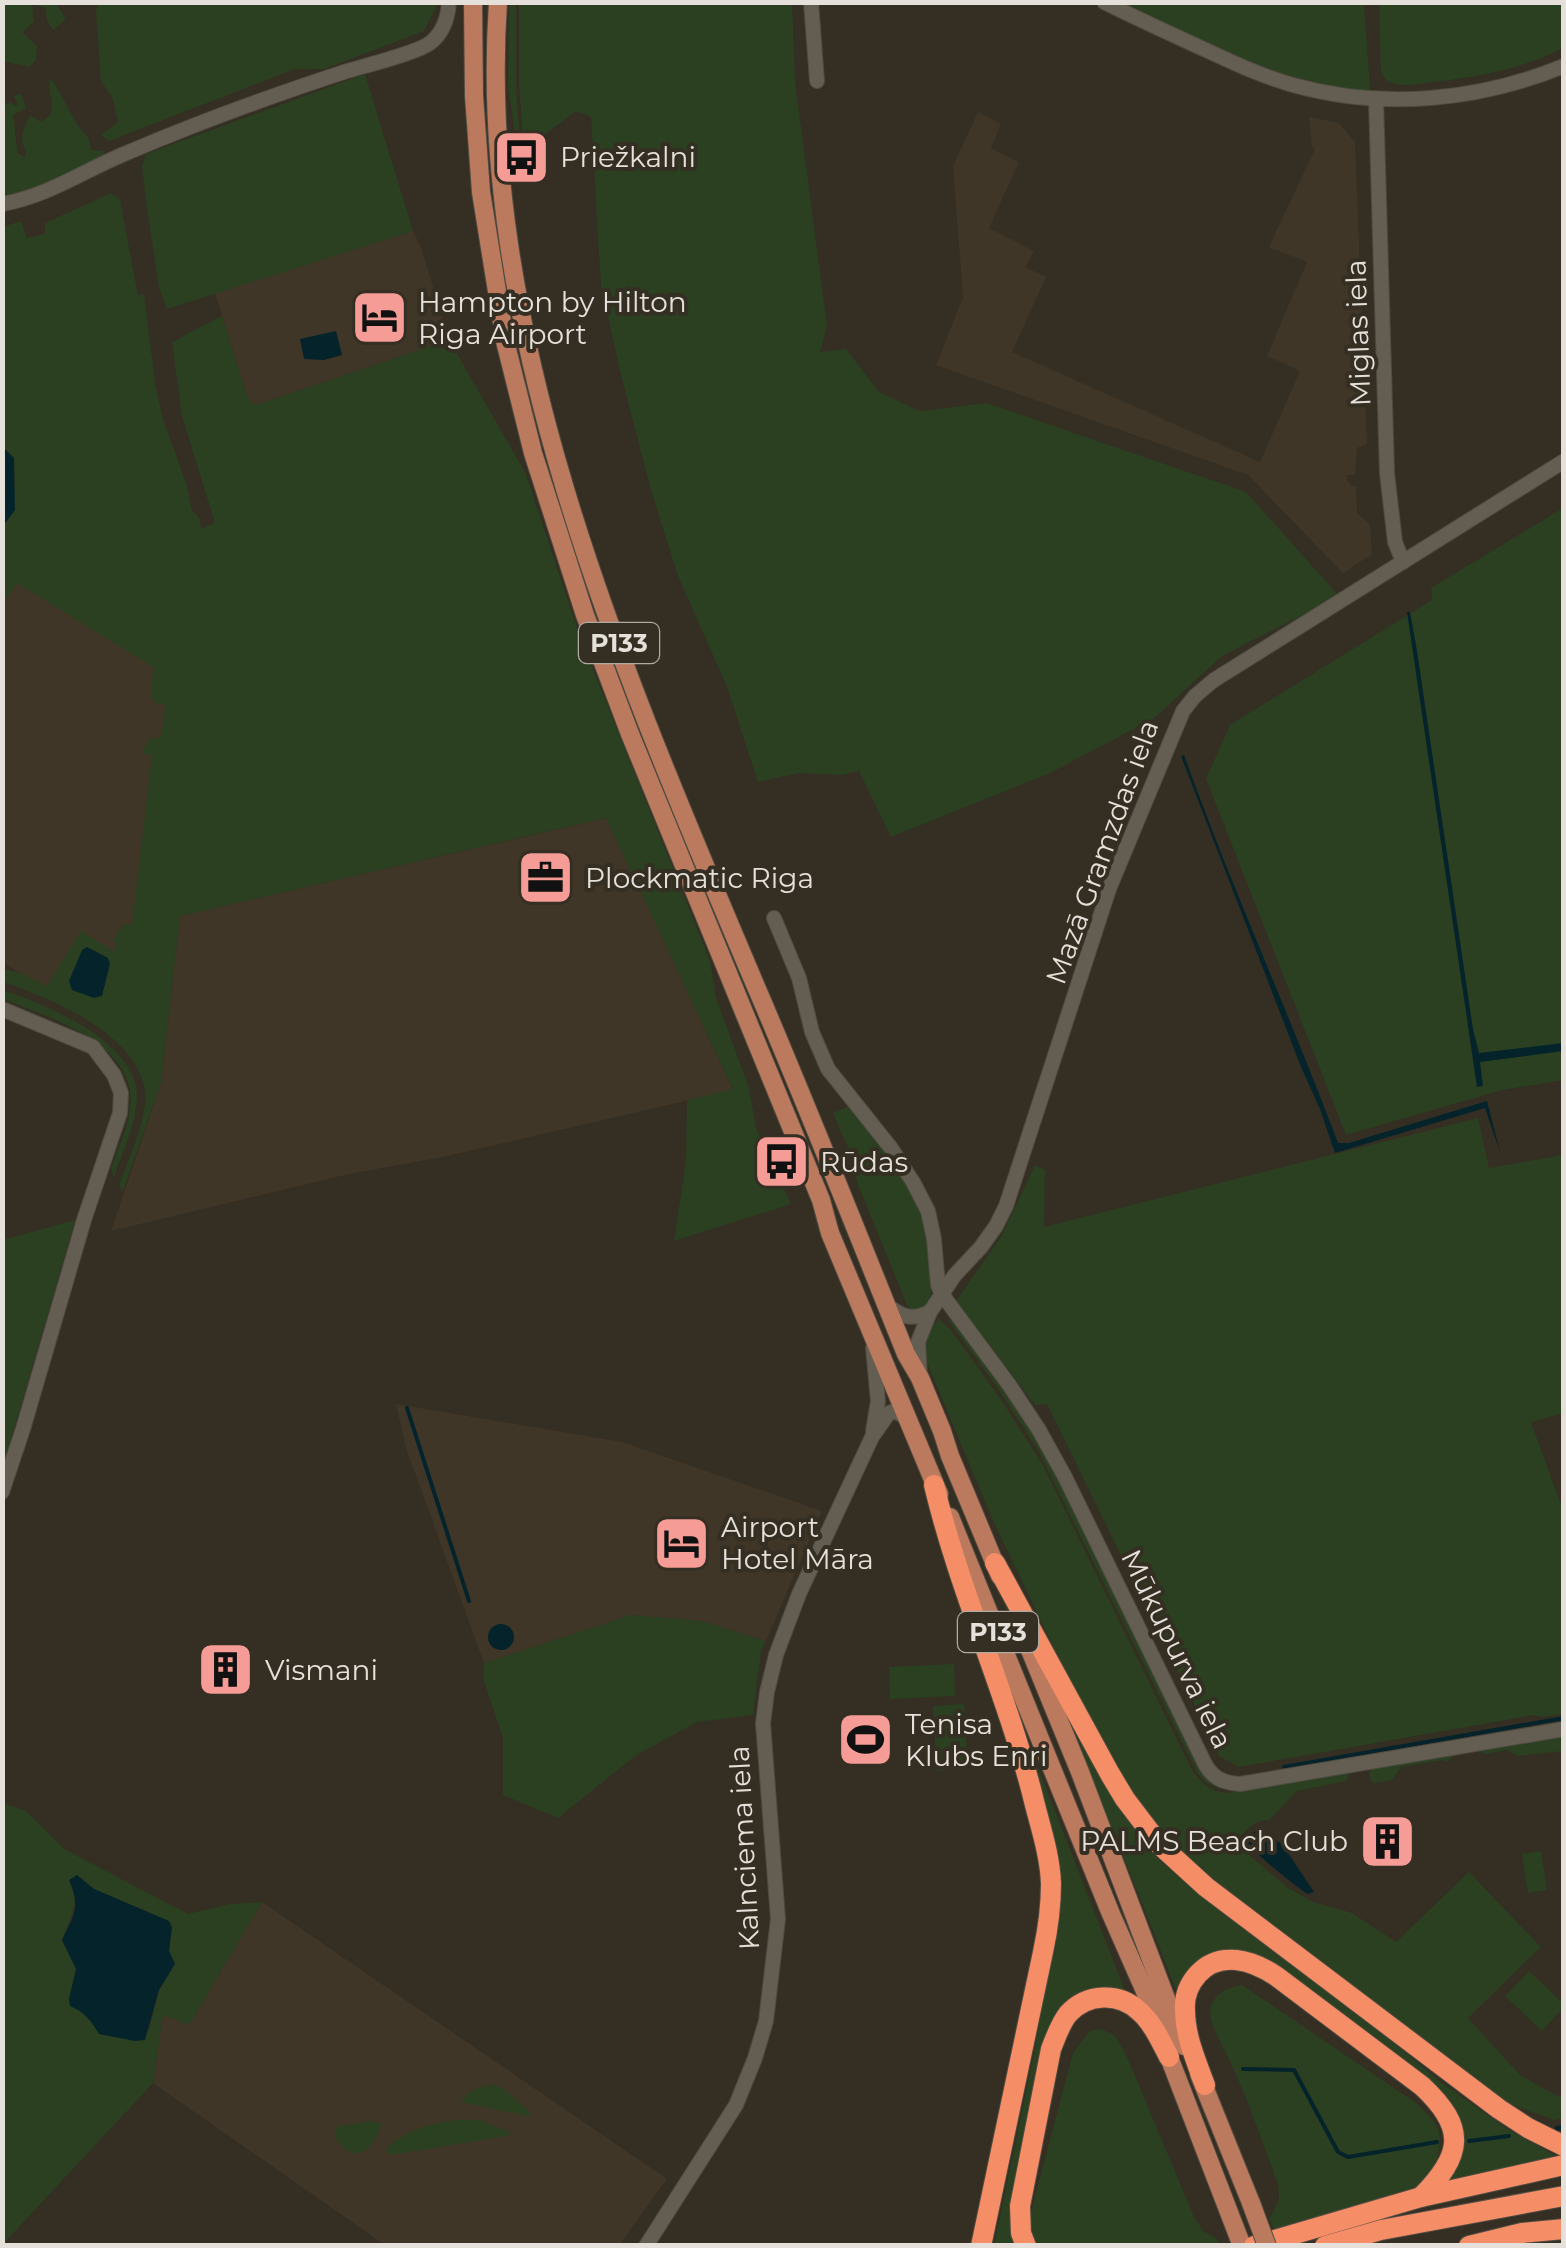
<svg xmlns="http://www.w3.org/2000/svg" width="1566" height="2248" viewBox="0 0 1566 2248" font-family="Montserrat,sans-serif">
<rect width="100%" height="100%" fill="#342e23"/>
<g fill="#403627">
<polygon points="978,112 1001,124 991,148 1019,162 989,228 1034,251 1025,267 1046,277 1012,352 1260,462 1300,371 1267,356 1307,262 1269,247 1315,149 1312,146 1309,117 1339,123 1355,142 1367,444 1357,448 1355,475 1347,475 1347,482 1350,483 1351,486 1356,486 1357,513 1370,524 1372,554 1343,573 1248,475 936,365 963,297 953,166"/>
<polygon points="413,231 421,247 449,340 256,405 248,399 215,293"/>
<polygon points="2,553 172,671 125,1005 47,986 31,980 3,962"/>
<polygon points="607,818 733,1090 447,1156 349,1174 111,1231 161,1083 180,916"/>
<polygon points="396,1404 622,1442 822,1511 766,1641 702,1621 631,1615 484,1663 406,1448"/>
<polygon points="262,1902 667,2179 619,2245 385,2245 153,2083 163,2014 189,2025"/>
</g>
<g fill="#2b4020" fill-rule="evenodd">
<polygon points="98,2 436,2 436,7 424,31 324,69 295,69 109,141 101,135 118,122 113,99 101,81 96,12"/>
<polygon points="2,3 56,3 66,19 53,30 47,20 45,8 32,4 34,22 22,32 37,46 36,60 29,67 3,61"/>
<polygon points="509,3 516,3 516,89 521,150 518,151 508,87"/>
<polygon points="519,3 792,3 795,82 827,326 820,352 846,349 879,392 920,411 987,403 1246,492 1339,596 1222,656 1153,719 1048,774 891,837 859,771 841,775 799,773 758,782 727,687 678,576 651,490 621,375 601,285 591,117 576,111 524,150 519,86"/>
<polygon points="1120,3 1364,3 1370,91 1328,86 1283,74 1258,65"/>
<path d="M1379,3H1563V48C1522,69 1478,77 1432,82C1420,84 1404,87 1392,83C1385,81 1385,78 1381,72Z"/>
<polygon points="365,74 413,231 167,309 159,287 146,202 142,166 146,154"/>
<path d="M50,79L55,84L78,126L88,137L91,150L103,151L105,155L39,187L6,195L2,190V107L10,102L16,106L18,103L13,96L21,94L26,108L13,115C16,128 15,141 18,154L25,157L26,151C18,137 24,128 30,115L41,122L51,114C54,101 47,91 50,79Z"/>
<path d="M111,193L120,199L138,296L144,294L155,383L163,419L187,486L192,511L199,517L201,529L215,523L182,416L172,342L222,316L248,399L256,405L449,340L525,472L580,637L710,961L716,998L749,1088L756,1128L791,1204L674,1241L686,1161L687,1100L733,1089L606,818L180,916L161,1083L123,1191L119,1186C127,1161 149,1116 145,1090C135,1033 51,998 3,982V971C19,968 31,980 47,986L81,931L113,951L118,944L113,941L123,924L132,925L152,755L142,753L149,739L161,737L166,705L156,703L151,696L153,667L17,583L6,599L3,596V227L21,221L27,238L45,234V223Z"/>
<polygon points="1563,508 1563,1080 1502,1090 1346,1135 1206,779 1230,725 1432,600 1431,588"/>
<path d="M2,990C46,1004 136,1042 137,1095C137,1123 122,1152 114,1178L111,1168C118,1149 128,1128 130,1108C139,1044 48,1017 3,999Z"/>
<path d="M852,1105C880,1141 912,1179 926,1222C931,1237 930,1254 931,1269C932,1285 934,1300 920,1310H911L908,1307L858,1185L850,1152L833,1113Z"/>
<polygon points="1478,1118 1489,1168 1563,1155 1563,1413 1531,1422 1563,1510 1563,1714 1543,1717 1534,1715 1239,1767 1219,1756 1047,1404 1035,1405 956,1301 1001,1237 1035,1165 1045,1170 1044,1227"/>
<polygon points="75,1220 3,1467 3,1240"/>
<path d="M939,1319L950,1329L1000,1398L1043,1465L1190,1766C1199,1782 1209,1792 1229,1793L1349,1773L1346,1781L1297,1791L1269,1820C1256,1821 1249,1826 1241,1836V1848L1287,1887L1313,1902L1352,1913L1396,1942L1469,1872L1541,1947L1468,2018L1520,2075L1557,2096H1563V2118L1554,2120L1508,2103L1221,1891L1173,1846L1121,1777L1068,1677L994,1523L926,1360C924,1343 928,1331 939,1319Z"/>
<path d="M948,1320L955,1322L1003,1386L1056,1471L1202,1771L1213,1783L1230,1789C1216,1789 1205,1785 1197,1772L1038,1450L999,1390Z"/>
<polygon points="631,1615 702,1621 766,1641 761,1651 753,1715 697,1722 635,1756 558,1818 503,1795 503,1738 483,1678 484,1663"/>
<polygon points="954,1664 955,1696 890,1699 889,1667"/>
<polygon points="1060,1694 1107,1790 1125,1817 1158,1859 1222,1913 1391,2041 1438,2080 1507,2129 1558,2157 1447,2185 1455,2118 1248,1952 1176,1990 1139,1895 1057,1698"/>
<polygon points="964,1704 968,1769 937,1771 933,1706"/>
<polygon points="1018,1717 1126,1993 1069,2003 1016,2245 994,2246 1035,2048 1056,1930"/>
<polygon points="1563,1736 1563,1751 1518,1756 1507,1750 1485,1754 1479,1751"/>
<polygon points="1454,1755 1447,1762 1443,1760 1401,1767 1392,1780 1373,1783 1369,1776 1371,1769"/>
<path d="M3,1803L26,1811L64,1849L188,1914L230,1904L262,1902L189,2025L163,2015L153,2083L3,2244ZM77,1875L94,1889L168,1921L172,1927L169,1951L175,1964L159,1990L149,2030L92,2021L80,2010L70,2006L69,1999L76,1969L62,1940C72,1918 77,1900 77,1875Z"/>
<polygon points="1541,1851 1547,1890 1528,1893 1522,1854"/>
<polygon points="1529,1971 1563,2003 1563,2008 1542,2031 1505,1996"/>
<path d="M1242,1985L1416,2103L1433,2120L1438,2128L1440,2138L1437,2165L1417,2188L1275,2232L1269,2219L1279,2200L1278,2184C1261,2139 1246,2093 1225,2051C1219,2038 1207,2021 1211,2006C1216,1992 1229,1987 1242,1985Z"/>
<polygon points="1102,2029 1116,2037 1127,2057 1194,2217 1204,2232 1216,2238 1219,2245 1036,2246 1031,2231 1030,2215 1073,2053 1090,2031"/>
<path d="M492,2084L505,2090L532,2114L526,2116L461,2102C468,2090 479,2087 492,2084Z"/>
<path d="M456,2120H479L510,2132L511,2135L396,2154H389L386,2152L388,2147C409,2129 428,2124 456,2120Z"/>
<path d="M373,2121L381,2124C374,2154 350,2167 334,2134L338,2126Z"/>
</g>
<g fill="#05232b">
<polygon points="336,331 342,355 324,360 304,359 300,339"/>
<polygon points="3,447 14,458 15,510 3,526"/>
<polygon points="1407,612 1410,612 1417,651 1473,1029 1479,1053 1563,1043 1563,1051 1480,1062 1483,1086 1477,1087"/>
<path d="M1184,755C1231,886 1289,1013 1338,1143H1349L1487,1101L1500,1152L1485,1108L1335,1153L1320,1109L1301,1067L1181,756Z"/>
<polygon points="87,947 108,958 110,964 102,996 94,998 72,990 69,981 82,950"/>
<circle cx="501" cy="1637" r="13"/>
<path d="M1256,1831L1263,1832L1282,1844L1314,1892L1308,1894C1300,1890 1252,1851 1249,1845C1248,1842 1248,1839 1247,1836Z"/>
<path d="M77,1875L94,1889L169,1921L172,1927L169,1951L175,1964L159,1990L145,2040L135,2041L99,2034C91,2021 85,2012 70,2006L69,1999L76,1969L62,1940C74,1914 81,1908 69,1880Z"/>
</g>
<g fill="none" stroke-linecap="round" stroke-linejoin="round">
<g stroke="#05232b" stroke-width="4">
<polyline points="407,1408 469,1601"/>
<polyline points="1284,1767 1564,1718"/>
<polyline points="1243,2069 1294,2070 1338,2152 1348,2157 1437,2142"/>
<polyline points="1557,2128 1564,2127"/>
<polyline points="1469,2141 1509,2136"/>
</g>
<defs>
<g id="minor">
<polyline points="811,2 817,81"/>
<path d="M1104,2C1138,19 1173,35 1208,51C1236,64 1264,77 1293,85C1383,110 1478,101 1564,66"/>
<polyline points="1376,100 1387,473 1395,542 1403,562"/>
<path d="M2,204C49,196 86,169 129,152C199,122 271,96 344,72C363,66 417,53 430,43C443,33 448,18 449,2"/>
<path d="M774,918L799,978L812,1032L828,1069L891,1148L913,1182L928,1211L934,1239L938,1285L941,1293L1010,1386L1039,1430L1065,1477L1204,1762C1212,1778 1223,1783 1240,1784L1564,1729"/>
<polyline points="2,1009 93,1047 114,1075 121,1093 120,1113 84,1220 23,1429 2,1492"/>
<path d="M887,1305C902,1317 912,1321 930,1312"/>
<polyline points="920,1377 918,1342 930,1312 954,1276 981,1247 996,1226 1006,1206 1109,889 1183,711 1195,696 1214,680 1564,461"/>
<polyline points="873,1431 878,1401 873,1348"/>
<polyline points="646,2246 736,2105 755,2058 766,2021 778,1919 763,1723 767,1692 776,1655 799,1594 872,1437 889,1413 894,1411 906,1417"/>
</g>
<g id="major">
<polyline points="473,2 474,96 481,192 505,341 533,453 585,615 630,734 821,1200 830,1233 939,1494"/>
<path d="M498,2C475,336 627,681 754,982C807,1105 856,1230 906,1354L920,1378L942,1431L950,1456L1000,1576"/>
<polyline points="950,1517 1111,1914 1158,2021 1169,2057 1242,2246"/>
<polyline points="1019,1623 1080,1772 1184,2046"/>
<polyline points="1199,2074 1251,2203"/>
</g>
<g id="highway">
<path d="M934,1485C959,1590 1005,1689 1032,1793C1039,1823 1050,1853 1051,1884C1051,1907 1048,1929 1043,1952L981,2246"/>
<polyline points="995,1563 1110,1774 1125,1799 1160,1845 1206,1887 1499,2109 1528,2128 1564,2146"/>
<path d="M1205,2085C1196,2061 1185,2036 1185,2010C1184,1996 1189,1984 1198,1974C1220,1950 1252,1960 1276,1976L1422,2086C1467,2128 1463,2155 1421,2197"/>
<path d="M1026,2246L1021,2233L1020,2206L1051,2049C1056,2037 1060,2024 1068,2014C1087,1993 1119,1992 1139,2011C1153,2023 1161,2042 1169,2057"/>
<polyline points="1254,2246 1421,2197 1564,2165"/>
<polyline points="1325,2246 1381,2230 1564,2196"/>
<polyline points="1469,2246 1522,2233 1564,2229"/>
</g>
</defs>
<use href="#minor" stroke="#504b41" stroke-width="16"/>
<use href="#major" stroke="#504b41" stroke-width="20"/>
<use href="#highway" stroke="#504b41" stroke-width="22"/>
<use href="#minor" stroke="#645d51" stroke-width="14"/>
<use href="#major" stroke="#bb7a5e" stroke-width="18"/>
<use href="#highway" stroke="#f58d66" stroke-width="20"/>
<defs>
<polyline id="major-bridge" points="1251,2203 1267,2246"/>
</defs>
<use href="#major-bridge" stroke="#504b41" stroke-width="20" stroke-linecap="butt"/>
<use href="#major-bridge" stroke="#bb7a5e" stroke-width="18"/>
</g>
<defs>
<symbol id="bus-square" viewBox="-11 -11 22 22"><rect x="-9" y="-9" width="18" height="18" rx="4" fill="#f59c96" stroke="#342e23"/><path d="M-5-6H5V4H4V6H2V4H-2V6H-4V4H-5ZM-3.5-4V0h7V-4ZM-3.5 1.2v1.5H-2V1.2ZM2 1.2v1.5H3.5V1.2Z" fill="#111"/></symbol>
<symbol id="hotel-square" viewBox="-11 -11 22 22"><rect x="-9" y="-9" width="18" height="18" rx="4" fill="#f59c96" stroke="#342e23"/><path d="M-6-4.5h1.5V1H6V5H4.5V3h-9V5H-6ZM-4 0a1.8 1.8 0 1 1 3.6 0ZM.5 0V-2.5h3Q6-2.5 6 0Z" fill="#111"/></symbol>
<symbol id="office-square" viewBox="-11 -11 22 22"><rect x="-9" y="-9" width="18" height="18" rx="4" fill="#f59c96" stroke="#342e23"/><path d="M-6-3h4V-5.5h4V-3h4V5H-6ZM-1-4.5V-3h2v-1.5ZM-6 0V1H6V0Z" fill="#111"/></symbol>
<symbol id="building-square" viewBox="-11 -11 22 22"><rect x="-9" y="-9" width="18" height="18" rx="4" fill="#f59c96" stroke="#342e23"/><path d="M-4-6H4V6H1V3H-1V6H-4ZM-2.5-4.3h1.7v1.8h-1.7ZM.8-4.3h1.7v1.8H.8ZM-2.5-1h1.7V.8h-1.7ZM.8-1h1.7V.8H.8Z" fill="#111"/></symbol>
<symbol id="stadium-square" viewBox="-11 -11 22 22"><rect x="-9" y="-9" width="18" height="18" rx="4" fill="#f59c96" stroke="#342e23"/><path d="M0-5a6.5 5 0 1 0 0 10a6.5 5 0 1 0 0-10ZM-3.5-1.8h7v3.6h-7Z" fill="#111"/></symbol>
</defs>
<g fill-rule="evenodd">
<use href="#bus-square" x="490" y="126" width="63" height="63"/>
<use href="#hotel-square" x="348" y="286" width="63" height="63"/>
<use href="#office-square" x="514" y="846" width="63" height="63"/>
<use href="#bus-square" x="750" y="1130" width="63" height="63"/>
<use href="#hotel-square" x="650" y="1512" width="63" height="63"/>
<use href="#building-square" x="194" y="1638" width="63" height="63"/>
<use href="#stadium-square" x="834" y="1708" width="63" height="63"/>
<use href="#building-square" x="1356" y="1810" width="63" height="63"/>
</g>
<g text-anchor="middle" stroke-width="8" stroke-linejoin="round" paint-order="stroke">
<g fill="#342e23" stroke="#b0aba2" stroke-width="2.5">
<rect x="579" y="623" width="80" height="40" rx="8"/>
<rect x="958" y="1612" width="80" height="40" rx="8"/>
</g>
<g font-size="25" font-weight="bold" fill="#e5e0d9">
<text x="619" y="652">P133</text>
<text x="998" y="1641">P133</text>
</g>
<g font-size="28" fill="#e5e0d9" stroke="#342e23" text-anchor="start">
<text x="560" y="167">Priežkalni</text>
<text x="418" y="312">Hampton by Hilton<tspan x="418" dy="32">Riga Airport</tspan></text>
<text x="585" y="888">Plockmatic Riga</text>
<text x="820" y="1172">Rūdas</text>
<text x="721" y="1537">Airport<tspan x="721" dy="32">Hotel Māra</tspan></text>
<text x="265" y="1680">Vismani</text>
<text x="905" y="1734">Tenisa<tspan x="905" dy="32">Klubs Enri</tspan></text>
<text x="1348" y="1851" text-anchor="end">PALMS Beach Club</text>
</g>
<g font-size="28" fill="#e5e0d9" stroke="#342e23">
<text transform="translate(1358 333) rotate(-92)" y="10">Miglas iela</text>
<text transform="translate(1102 852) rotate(-70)" y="10">Mazā Gramzdas iela</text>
<text transform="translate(1177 1649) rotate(64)" y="10">Mūkupurva iela</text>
<text transform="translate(744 1848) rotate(-93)" y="10">Kalnciema iela</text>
</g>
</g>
<rect width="1566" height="2248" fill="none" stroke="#e5e0d9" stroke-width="10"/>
</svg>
